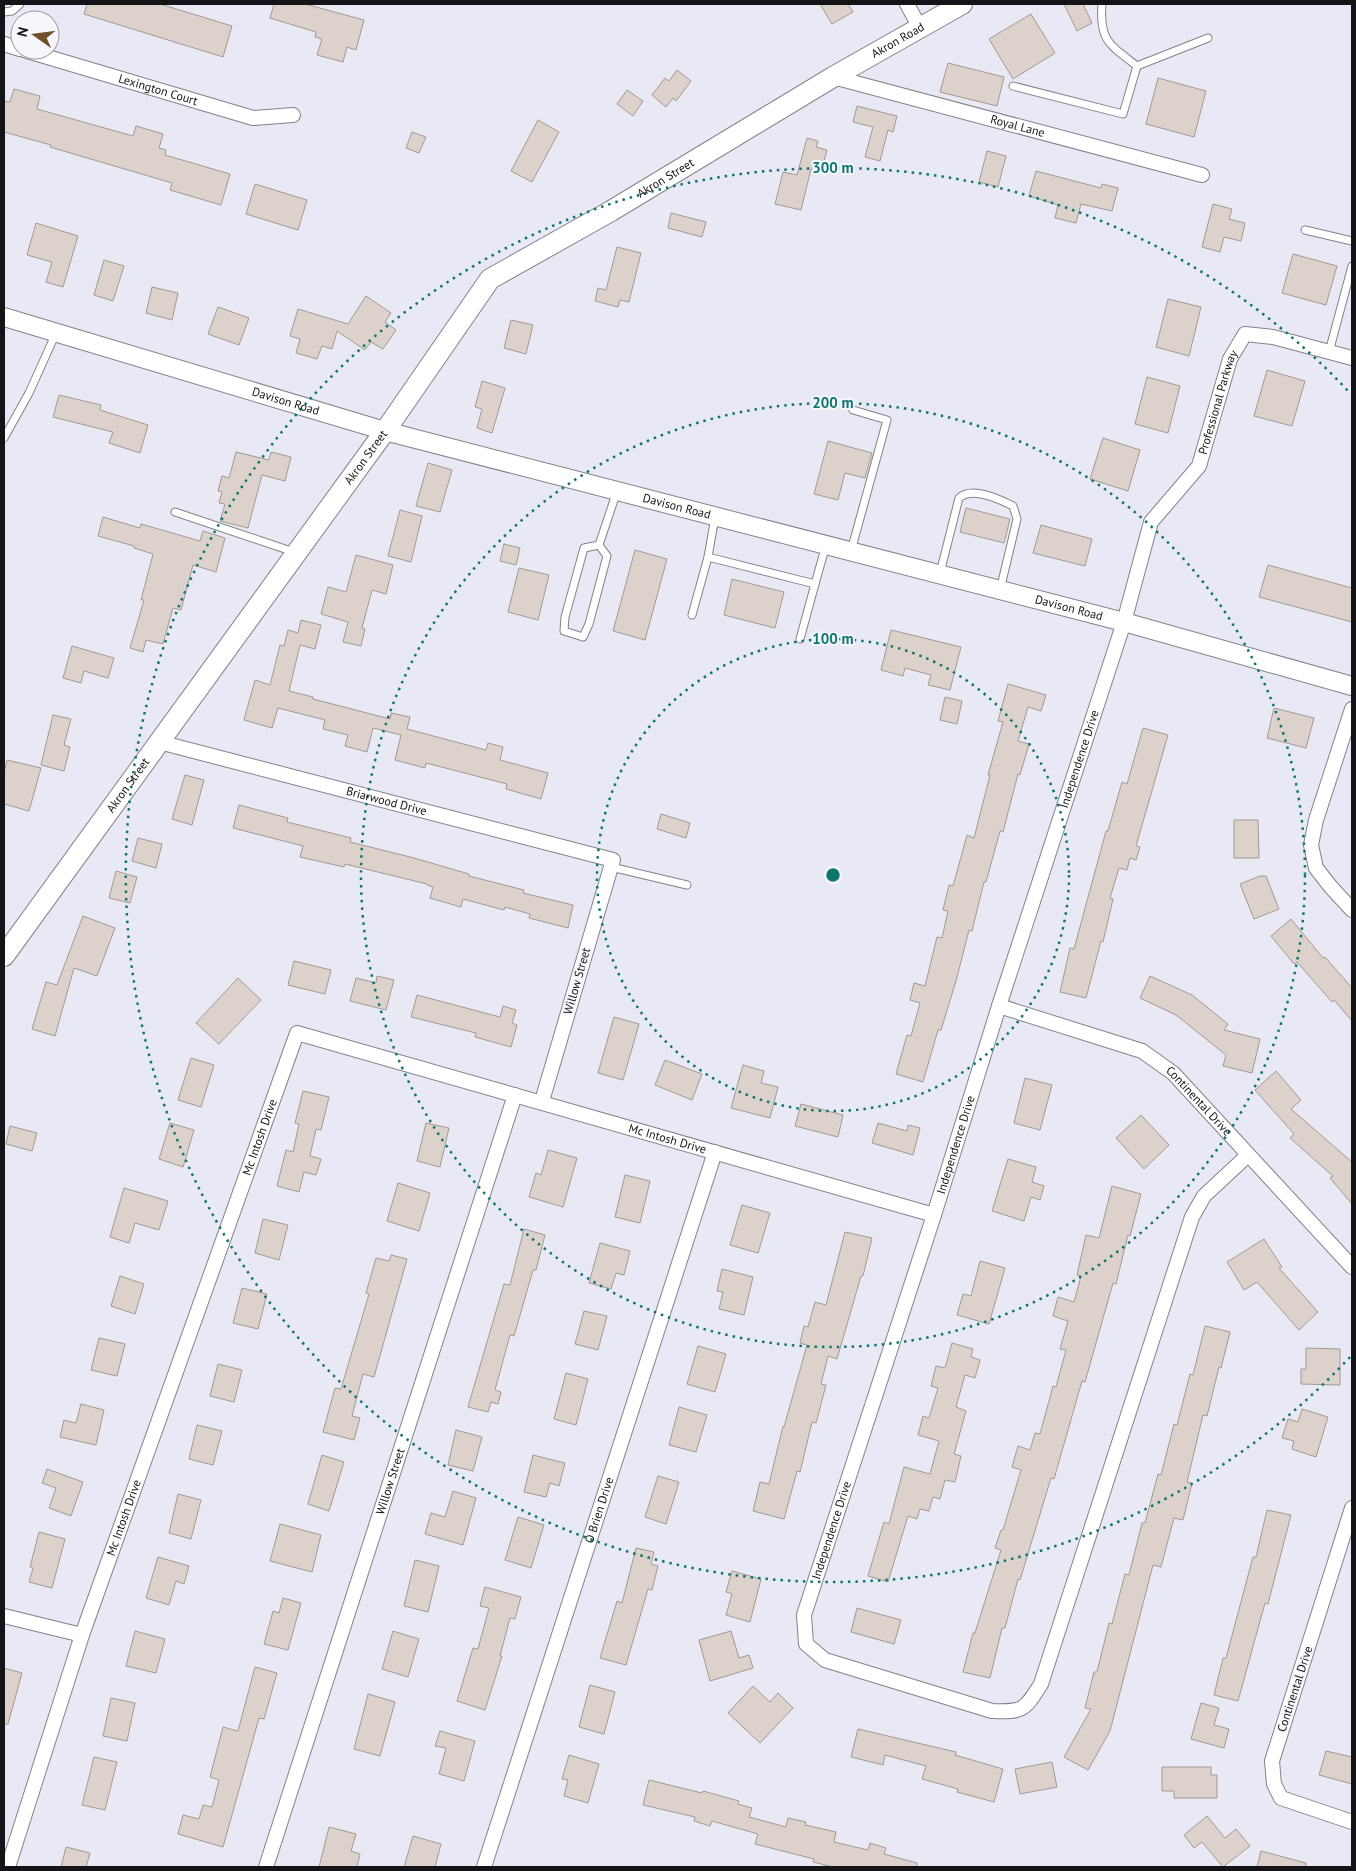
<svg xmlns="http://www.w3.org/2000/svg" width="1356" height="1871" viewBox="0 0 1356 1871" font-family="'PT Sans',sans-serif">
<rect width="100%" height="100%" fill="#e8e9f4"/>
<g fill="#dcd2cb" stroke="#a29991">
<polygon points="87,4 160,4 232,26 223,57 84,14"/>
<polygon points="274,4 305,4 364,20 356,50 347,47 343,62 317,55 322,39 315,37 316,32 270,18"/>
<polygon points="820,4 848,4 853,12 832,24"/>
<polygon points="1064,4 1083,4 1092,23 1077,31"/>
<polygon points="1031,14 1055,53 1013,79 989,39"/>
<polygon points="948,63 1004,77 997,106 940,92"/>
<polygon points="677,70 691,81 676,101 673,98 666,107 652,95 665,78 669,81"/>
<polygon points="1158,78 1206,91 1194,137 1146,124"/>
<polygon points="14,89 40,96 37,109 133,136 136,126 163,134 159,148 166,150 165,155 230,174 221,205 170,190 172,183 50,147 51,145 4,132 4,101 10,102"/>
<polygon points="627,90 643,101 633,116 617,104"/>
<polygon points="857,106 897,116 893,132 888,130 880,161 865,157 873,127 853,122"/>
<polygon points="538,120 559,132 532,182 511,171"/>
<polygon points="412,132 426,137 419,153 406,148"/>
<polygon points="807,138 818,141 816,147 827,150 821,172 811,169 801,210 775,204 783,172 797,175"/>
<polygon points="987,151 1006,156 998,187 979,182"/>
<polygon points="1036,171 1101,188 1102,184 1118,188 1112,211 1081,204 1076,223 1055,218 1058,205 1029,196"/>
<polygon points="255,184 307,200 298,230 246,214"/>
<polygon points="1213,204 1232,209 1229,219 1245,223 1241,241 1224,237 1220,252 1202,247"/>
<polygon points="671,213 706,222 702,237 668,228"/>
<polygon points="36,223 78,236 63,287 46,282 52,262 27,255"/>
<polygon points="617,247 641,253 629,302 620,300 618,307 595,301 598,288 606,290"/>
<polygon points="1293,254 1337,266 1326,305 1282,293"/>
<polygon points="104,260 124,266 113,301 94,295"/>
<polygon points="152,287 178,293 172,320 146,313"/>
<polygon points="366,296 391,313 385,322 396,330 383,349 371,342 365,350 337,331 332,349 322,346 317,359 296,353 300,339 290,336 298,309 348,324"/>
<polygon points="1168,299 1201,307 1189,356 1156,347"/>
<polygon points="218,307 249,318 239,345 208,334"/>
<polygon points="511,320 533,325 526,354 504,348"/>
<polygon points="1267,370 1305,381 1292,426 1254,416"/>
<polygon points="1147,377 1180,386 1168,433 1135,424"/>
<polygon points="482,381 505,388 492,433 477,428 482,409 475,407"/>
<polygon points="59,395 101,405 100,410 148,425 140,453 109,443 113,432 53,417"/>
<polygon points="1103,438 1140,450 1128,491 1090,479"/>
<polygon points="828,441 872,453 865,478 845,473 838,500 814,494"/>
<polygon points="236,452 269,460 271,452 291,457 285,481 262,475 248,528 220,521 225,504 219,503 222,492 218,491 222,476 229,478"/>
<polygon points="428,463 452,470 440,512 416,506"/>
<polygon points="966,508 1010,519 1004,543 960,532"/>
<polygon points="400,510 422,516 411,562 388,556"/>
<polygon points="103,517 140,528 141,524 200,541 203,531 225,538 216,572 193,565 181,610 173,608 163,644 146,640 143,652 130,648 144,600 141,600 153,554 134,548 134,546 98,536"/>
<polygon points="1041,525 1092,539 1085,566 1033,553"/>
<polygon points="504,544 520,548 516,565 500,561"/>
<polygon points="635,550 667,559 645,640 613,631"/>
<polygon points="356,555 393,565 386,594 372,590 362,628 365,629 361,646 343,642 348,622 321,614 328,587 346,592"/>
<polygon points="1268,565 1352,588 1352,622 1259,597"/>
<polygon points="519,568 549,575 538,620 508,612"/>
<polygon points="732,579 784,592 775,628 724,615"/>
<polygon points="301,620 321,625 315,649 300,645 289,691 313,697 313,699 390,719 391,713 410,717 407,729 486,750 488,743 503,747 500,760 548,773 541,799 506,789 507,784 426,763 425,768 395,760 401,735 373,728 367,752 345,746 348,735 323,729 325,720 278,708 272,728 244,720 255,680 270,685 280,645 284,646 288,630 298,633"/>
<polygon points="891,630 961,647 950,690 928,685 931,675 905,668 903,676 881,670"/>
<polygon points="72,646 114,658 108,678 84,671 81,683 63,678"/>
<polygon points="1008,684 1046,695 1041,711 1028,707 1018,741 1029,744 1020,775 1018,774 1003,832 1000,831 986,882 984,882 972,931 969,930 956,981 941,1030 938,1030 923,1082 896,1074 907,1035 911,1036 920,1003 910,1000 914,983 925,986 937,937 942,938 948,911 943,910 949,885 953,886 967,835 974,838 990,775 988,775 1003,722 998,721"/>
<polygon points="945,697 962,701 957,724 940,720"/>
<polygon points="1274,708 1314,718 1306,748 1267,738"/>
<polygon points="53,715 71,719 64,745 70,747 64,771 41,765"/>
<polygon points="1143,728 1168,735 1136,846 1140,847 1136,860 1130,858 1127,870 1119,868 1110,898 1113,899 1103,942 1101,941 1086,998 1060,992 1070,948 1074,949 1106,831 1108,831 1122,782 1127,784"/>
<polygon points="7,760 41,768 29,811 4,804 4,773"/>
<polygon points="185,775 204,780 192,825 172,819"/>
<polygon points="239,805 288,818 287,822 351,838 350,842 414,858 469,874 469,876 524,890 523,893 573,905 568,928 529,918 530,914 505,907 504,910 463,899 461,907 430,898 433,887 427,885 427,884 345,864 344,867 300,857 303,846 233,828"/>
<polygon points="661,814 690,823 686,838 657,829"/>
<polygon points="1234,820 1258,820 1259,858 1234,858"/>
<polygon points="138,838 162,844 156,868 132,861"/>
<polygon points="116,871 137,877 130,903 109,898"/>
<polygon points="1260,876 1266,876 1279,909 1254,919 1240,884"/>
<polygon points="83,916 115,928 97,976 74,968 55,1036 32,1029 46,982 57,985"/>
<polygon points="1291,919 1323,958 1325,957 1352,988 1352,1021 1334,1000 1332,1002 1297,962 1294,964 1271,936"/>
<polygon points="294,961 331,970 325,994 288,985"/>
<polygon points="377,976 394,980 386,1010 350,1001 356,978 376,983"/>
<polygon points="1150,976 1192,995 1228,1024 1224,1030 1260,1039 1252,1073 1223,1066 1226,1055 1176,1015 1140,998"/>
<polygon points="238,978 261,1000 219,1044 196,1023"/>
<polygon points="417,995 500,1017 503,1006 516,1010 512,1023 517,1025 511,1047 475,1037 476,1033 411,1017"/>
<polygon points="614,1017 639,1024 623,1080 598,1073"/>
<polygon points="191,1058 214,1065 201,1107 178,1100"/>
<polygon points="665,1060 702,1074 692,1100 655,1085"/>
<polygon points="743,1065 764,1071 761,1083 778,1087 770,1118 731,1108"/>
<polygon points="1276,1071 1301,1100 1291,1109 1352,1162 1352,1204 1330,1178 1333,1176 1290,1138 1294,1134 1255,1090"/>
<polygon points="1025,1078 1052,1085 1040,1130 1014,1123"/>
<polygon points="303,1091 329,1097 321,1130 316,1129 310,1156 321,1159 316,1175 304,1172 299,1192 277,1186 286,1150 293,1152 299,1124 295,1123"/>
<polygon points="801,1104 843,1115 838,1137 795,1126"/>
<polygon points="1141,1115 1169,1145 1144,1169 1116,1138"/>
<polygon points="170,1123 194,1130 183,1167 159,1159"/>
<polygon points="426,1123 449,1128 440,1167 417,1161"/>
<polygon points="878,1123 907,1131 908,1125 920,1128 913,1155 872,1143"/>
<polygon points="10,1126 37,1133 32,1151 6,1144"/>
<polygon points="548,1150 577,1158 563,1207 529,1197 536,1173 541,1175"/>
<polygon points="1008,1159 1036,1167 1032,1182 1044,1186 1040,1200 1031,1197 1024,1221 992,1211"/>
<polygon points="625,1175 650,1181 640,1223 615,1217"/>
<polygon points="398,1183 430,1193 419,1231 387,1221"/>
<polygon points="1112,1186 1141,1194 1130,1236 1128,1235 1116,1284 1113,1283 1085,1382 1082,1381 1054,1479 1051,1478 1020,1580 1018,1579 1005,1628 1002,1628 990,1678 963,1672 973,1633 975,1633 1001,1550 995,1548 1001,1530 1003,1530 1021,1470 1012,1467 1018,1446 1030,1450 1035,1433 1040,1434 1053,1386 1056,1387 1066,1350 1060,1349 1068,1321 1053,1316 1058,1297 1074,1302 1081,1276 1077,1275 1086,1235 1099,1238"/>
<polygon points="124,1188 168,1201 159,1230 135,1223 129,1243 110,1237"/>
<polygon points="742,1205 770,1213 758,1253 730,1245"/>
<polygon points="263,1219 288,1225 279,1260 255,1253"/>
<polygon points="524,1229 545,1235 536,1270 533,1270 514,1336 510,1335 495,1390 501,1392 498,1404 491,1402 488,1412 468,1407 504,1284 510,1285"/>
<polygon points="845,1232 872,1238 863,1276 861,1276 837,1359 828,1356 821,1384 826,1385 816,1423 812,1422 800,1472 797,1471 784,1519 753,1511 760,1482 769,1484 783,1426 784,1427 807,1345 800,1343 804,1326 808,1327 815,1302 826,1305"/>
<polygon points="1264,1239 1282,1267 1279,1268 1318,1312 1299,1330 1257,1282 1244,1290 1227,1262"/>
<polygon points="600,1243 630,1251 624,1275 616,1273 611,1289 589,1283"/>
<polygon points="391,1255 407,1259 374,1377 363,1374 352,1416 360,1418 354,1440 323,1432 335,1388 341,1389 369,1294 366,1293 376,1258 389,1261"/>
<polygon points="980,1261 1005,1268 989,1324 957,1315 963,1294 971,1296"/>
<polygon points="722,1269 753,1277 744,1315 719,1309 723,1292 717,1291"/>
<polygon points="120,1276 144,1284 135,1314 111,1306"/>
<polygon points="242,1288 267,1294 258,1329 233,1323"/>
<polygon points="584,1311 607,1316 598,1350 575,1344"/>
<polygon points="1205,1326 1230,1332 1221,1368 1219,1367 1207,1416 1203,1415 1187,1482 1192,1483 1183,1520 1174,1518 1161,1567 1153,1565 1110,1731 1088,1770 1064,1757 1091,1709 1085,1708 1094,1672 1097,1672 1109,1623 1112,1624 1125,1574 1129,1575 1142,1523 1145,1523 1158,1474 1161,1475 1174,1424 1177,1425 1190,1374 1193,1375"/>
<polygon points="99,1338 125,1344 117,1376 91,1370"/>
<polygon points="952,1343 973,1349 971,1357 980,1360 975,1378 965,1375 956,1407 966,1411 954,1454 961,1456 955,1482 945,1480 940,1499 933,1497 929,1511 920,1509 917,1519 908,1516 888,1582 868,1576 884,1522 889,1524 904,1467 930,1474 939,1441 918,1435 923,1416 929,1418 938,1388 931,1386 936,1366 945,1368"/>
<polygon points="698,1346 726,1354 715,1392 687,1384"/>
<polygon points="1306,1348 1340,1349 1340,1385 1301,1384 1301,1369 1306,1369"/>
<polygon points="218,1364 242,1370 234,1402 210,1396"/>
<polygon points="566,1373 588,1379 576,1425 554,1419"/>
<polygon points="81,1404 104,1410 96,1445 60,1437 64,1420 76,1423"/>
<polygon points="679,1407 707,1415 696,1452 669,1445"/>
<polygon points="1302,1409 1328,1417 1316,1457 1292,1449 1294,1441 1282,1438 1288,1419 1298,1422"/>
<polygon points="197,1425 222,1431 213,1465 189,1459"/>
<polygon points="456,1430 482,1437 473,1471 448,1465"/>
<polygon points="322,1455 344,1462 329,1511 308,1504"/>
<polygon points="533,1455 565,1463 559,1486 550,1483 546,1497 524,1492"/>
<polygon points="47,1469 83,1482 71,1516 49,1508 56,1488 42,1483"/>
<polygon points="658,1476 679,1482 666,1524 645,1517"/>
<polygon points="453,1491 476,1498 463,1545 425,1534 431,1513 445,1517"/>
<polygon points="178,1494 201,1500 191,1539 169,1533"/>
<polygon points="1267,1510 1291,1515 1268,1604 1265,1603 1238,1701 1214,1695 1223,1658 1226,1658 1253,1557 1256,1557"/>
<polygon points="518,1517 544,1525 531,1568 505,1560"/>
<polygon points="280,1524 321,1535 312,1572 270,1561"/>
<polygon points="39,1532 65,1539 52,1588 29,1582 33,1568 30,1567"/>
<polygon points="636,1548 654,1552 651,1564 658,1566 652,1590 648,1589 626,1665 600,1658 617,1601 622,1603"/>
<polygon points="158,1557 189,1566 184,1584 176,1581 169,1605 146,1598"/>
<polygon points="415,1560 439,1566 428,1612 404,1606"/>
<polygon points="732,1571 761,1579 750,1622 726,1615 732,1594 726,1592"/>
<polygon points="485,1587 521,1597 515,1619 510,1618 500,1656 502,1656 485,1710 457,1701 473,1648 478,1649 489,1608 480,1606"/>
<polygon points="283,1598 301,1603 288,1650 264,1644 273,1611 279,1613"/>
<polygon points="857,1608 901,1620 894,1644 851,1632"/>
<polygon points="135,1631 165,1639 156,1673 126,1666"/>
<polygon points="393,1631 419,1639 408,1677 382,1669"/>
<polygon points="731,1631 739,1658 749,1655 753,1668 710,1681 699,1640"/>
<polygon points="255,1667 277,1673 264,1719 259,1718 223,1847 178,1834 183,1815 199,1819 203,1805 212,1807 219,1780 210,1777 223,1727 238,1731"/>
<polygon points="4,1668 22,1673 8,1724 4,1724"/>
<polygon points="590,1685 615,1692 604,1734 579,1727"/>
<polygon points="753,1686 770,1702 778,1693 793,1708 760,1743 728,1713"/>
<polygon points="368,1694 395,1702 380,1756 354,1749"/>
<polygon points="111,1698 135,1703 127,1741 103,1736"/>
<polygon points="1201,1703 1219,1708 1214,1725 1229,1729 1224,1748 1191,1739"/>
<polygon points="858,1729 956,1752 955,1755 1003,1769 994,1802 957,1792 958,1789 922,1779 926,1766 885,1755 883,1765 851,1757"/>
<polygon points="440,1731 475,1741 464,1781 439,1774 446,1748 435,1746"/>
<polygon points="1326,1751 1352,1757 1352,1784 1319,1775"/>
<polygon points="569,1755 599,1764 588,1803 564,1796 568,1780 562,1779"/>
<polygon points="94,1757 117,1762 105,1810 82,1805"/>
<polygon points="1052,1762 1057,1787 1020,1794 1015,1769"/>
<polygon points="1162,1767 1211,1767 1211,1775 1217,1775 1217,1798 1174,1798 1174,1791 1162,1791"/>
<polygon points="649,1780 702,1793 703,1791 739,1801 738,1804 752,1808 749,1817 786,1827 788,1818 806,1822 805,1825 836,1832 834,1842 868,1850 870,1843 886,1848 884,1854 917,1863 917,1867 833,1867 813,1862 814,1859 755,1844 758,1834 712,1821 710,1826 694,1821 695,1817 643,1805"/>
<polygon points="1207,1816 1225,1838 1236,1829 1250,1846 1223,1867 1202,1842 1194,1848 1184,1835"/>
<polygon points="329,1827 356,1834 351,1851 360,1854 357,1867 319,1867"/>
<polygon points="413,1836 441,1844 435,1867 404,1867"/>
<polygon points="66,1847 90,1853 86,1867 61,1867"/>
<polygon points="1261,1851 1306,1863 1306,1867 1257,1867"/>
</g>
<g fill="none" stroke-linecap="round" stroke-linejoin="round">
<defs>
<g id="service">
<path d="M1102,4C1099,41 1110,45 1137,66L1208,38"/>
<polyline points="4,12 12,11 20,4"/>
<polyline points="1013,86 1123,114 1137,66"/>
<polyline points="1305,230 1352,241"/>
<polyline points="1329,352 1352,266"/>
<polyline points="4,438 29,393 56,333"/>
<polyline points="175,512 294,552"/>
<polyline points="715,517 708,557 815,584 826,545"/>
<polygon points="599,545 607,556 589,624 583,637 564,631 565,617 584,548"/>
<polyline points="599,545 617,491"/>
<polyline points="851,551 887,420 853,410"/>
<path d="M940,573L959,498C972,486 999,499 1013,506L1017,519L1000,590"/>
<polyline points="692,615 708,557"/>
<polyline points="800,639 815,584"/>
<polyline points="611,867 687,885"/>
</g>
<g id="minor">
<polyline points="907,4 920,28"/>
<polyline points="4,44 20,49"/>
<path id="s1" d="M24,50L253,118L293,115"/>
<path id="s2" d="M833,77L1202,175"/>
<polyline points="1352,709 1316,820 1311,845 1316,868 1330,886 1352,910"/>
<path id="s3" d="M159,742L613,860L542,1101"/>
<path id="s4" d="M999,1006L1142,1051L1173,1073L1352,1267"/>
<path id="s5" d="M1248,1155L1204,1196L1192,1217L1041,1684C1024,1711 1023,1712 992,1711L825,1660L806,1644L804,1615L934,1215L999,1006L1124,622L1151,522L1199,466L1230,359L1245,334L1273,337L1352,358"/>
<polyline points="1352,1508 1272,1761 1274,1784 1281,1798 1352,1822"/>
<polyline points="4,1616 82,1635"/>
<path id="s6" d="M8,1867L82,1635L297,1033L934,1215"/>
<path id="s7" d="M266,1867L515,1095"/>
<path id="s8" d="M484,1867L715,1152"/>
</g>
<g id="tertiary">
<path id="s9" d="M4,317L385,431L1124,622L1352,686"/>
</g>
<g id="secondary">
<path id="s10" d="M4,956L385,431L490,279L611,211L833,77L962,4"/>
</g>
</defs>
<use href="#service" stroke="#82828c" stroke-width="9"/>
<use href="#minor" stroke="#82828c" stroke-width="16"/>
<use href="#tertiary" stroke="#82828c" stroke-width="20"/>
<use href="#secondary" stroke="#82828c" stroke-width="22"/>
<use href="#service" stroke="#fff" stroke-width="7"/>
<use href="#minor" stroke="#fff" stroke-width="14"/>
<use href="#tertiary" stroke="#fff" stroke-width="18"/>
<use href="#secondary" stroke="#fff" stroke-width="20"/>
</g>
<g fill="none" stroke="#0f766e" stroke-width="2.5" stroke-dasharray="2.5 5">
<circle cx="833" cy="875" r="236"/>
<circle cx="833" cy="875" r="472"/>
<path d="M1350 1357A707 707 0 1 1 1350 393"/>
</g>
<g text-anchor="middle" stroke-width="4" stroke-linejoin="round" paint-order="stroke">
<g font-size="12" fill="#141418" stroke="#f6f6fd">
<text dy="4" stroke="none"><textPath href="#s10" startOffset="1306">Akron Road</textPath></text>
<text dy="4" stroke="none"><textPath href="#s1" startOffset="140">Lexington Court</textPath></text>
<text dy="4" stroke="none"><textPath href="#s2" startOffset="191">Royal Lane</textPath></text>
<text dy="4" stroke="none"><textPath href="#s10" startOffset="1036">Akron Street</textPath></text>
<text dy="4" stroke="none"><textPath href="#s9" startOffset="294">Davison Road</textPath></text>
<text dy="4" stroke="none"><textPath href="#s5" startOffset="2152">Professional Parkway</textPath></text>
<text dy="4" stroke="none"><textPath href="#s10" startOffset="616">Akron Street</textPath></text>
<text dy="4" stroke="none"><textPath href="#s9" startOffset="699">Davison Road</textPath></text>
<text dy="4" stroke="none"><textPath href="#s9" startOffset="1104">Davison Road</textPath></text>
<text dy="4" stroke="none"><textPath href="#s5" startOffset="1764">Independence Drive</textPath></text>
<text dy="4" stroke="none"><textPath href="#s10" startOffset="211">Akron Street</textPath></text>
<text dy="4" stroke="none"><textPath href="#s3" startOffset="235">Briarwood Drive</textPath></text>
<text transform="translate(577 981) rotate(-74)" y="4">Willow Street</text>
<text dy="4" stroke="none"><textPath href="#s4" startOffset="226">Continental Drive</textPath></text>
<text dy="4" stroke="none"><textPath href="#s6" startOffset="772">Mc Intosh Drive</textPath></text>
<text dy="4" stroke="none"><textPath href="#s6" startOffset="1268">Mc Intosh Drive</textPath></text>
<text dy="4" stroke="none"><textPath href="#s5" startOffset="1359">Independence Drive</textPath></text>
<text dy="4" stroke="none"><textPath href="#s7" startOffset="405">Willow Street</textPath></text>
<text dy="4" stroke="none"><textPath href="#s8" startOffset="375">O Brien Drive</textPath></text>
<text dy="4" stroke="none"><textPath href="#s6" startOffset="368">Mc Intosh Drive</textPath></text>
<text dy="4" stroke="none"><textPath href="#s5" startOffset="954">Independence Drive</textPath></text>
<text transform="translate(1295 1689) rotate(-72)" y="4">Continental Drive</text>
</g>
</g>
<circle cx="833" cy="875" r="8" fill="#0f766e" stroke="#f6f6fd" stroke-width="2.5"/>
<g font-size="15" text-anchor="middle" font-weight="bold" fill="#0f766e" stroke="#f6f6fd" stroke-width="4" stroke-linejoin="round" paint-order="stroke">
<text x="833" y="173">300 m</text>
<text x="833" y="408">200 m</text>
<text x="833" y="644">100 m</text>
</g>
<rect width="1356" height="1871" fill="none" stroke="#141418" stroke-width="10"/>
<g transform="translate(35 35) rotate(284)"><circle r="24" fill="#f6f6fd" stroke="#9c9ca1"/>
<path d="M0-4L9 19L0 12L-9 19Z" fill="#714f27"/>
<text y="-8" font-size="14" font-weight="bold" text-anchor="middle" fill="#141418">N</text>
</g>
</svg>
